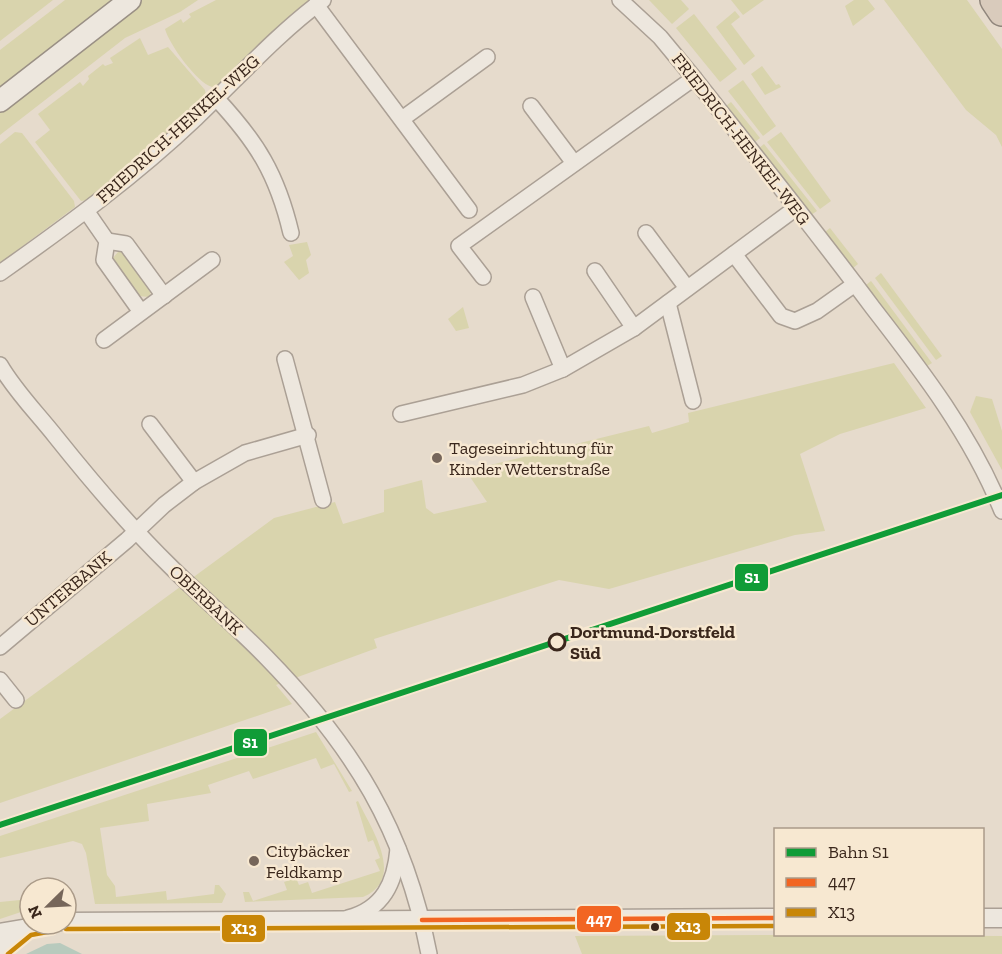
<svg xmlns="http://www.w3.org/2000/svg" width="1002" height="954" viewBox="0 0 1002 954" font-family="'Zilla Slab',serif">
<rect width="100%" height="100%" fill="#e6dbcc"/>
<g fill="#d9d4ad">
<polygon points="0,0 53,0 0,41"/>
<polygon points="65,0 119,0 0,92 0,50"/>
<polygon points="142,0 198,0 180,12 125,38 0,135 0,110"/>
<path d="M216,0H311L256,47L216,87H212C197,83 169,44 165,29L181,19L183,23L191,17L189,14Z"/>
<polygon points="649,0 681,0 689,9 672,24"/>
<polygon points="731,0 764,0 743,15"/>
<polygon points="854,0 868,0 875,9 853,26 845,6"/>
<polygon points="884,0 967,0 1002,49 1002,147 996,135 966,110"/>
<polygon points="735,11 740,17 731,24 755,56 744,65 716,27"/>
<polygon points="694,14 737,69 720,82 676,28"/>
<polygon points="140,38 148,55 168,47 205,90 206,96 167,134 88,200 81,201 35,142 50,130 38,114 80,82 83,86 89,79 88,76 103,64 105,66 113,63 110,58"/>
<polygon points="762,66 776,85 779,84 781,87 765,95 751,74"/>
<polygon points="743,80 776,126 763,136 728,91"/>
<polygon points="731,102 760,138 755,142 726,106"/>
<polygon points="15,132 22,133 74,201 75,207 0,263 0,144"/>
<polygon points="781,132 831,201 820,209 767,142"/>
<polygon points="764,144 817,211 811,215 759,148"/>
<polygon points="830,228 858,264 853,268 825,232"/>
<polygon points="307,242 311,255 306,260 309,273 299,280 284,262 293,256 289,245"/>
<polygon points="118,252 123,252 152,289 149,297 138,296 114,263 113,258"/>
<polygon points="881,273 942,356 936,360 875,278"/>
<polygon points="871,281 932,363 927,366 866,285"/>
<polygon points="463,307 469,328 456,331 448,319"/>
<polygon points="894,363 926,408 840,434 800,454 825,531 795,535 609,589 559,580 374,639 377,648 276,685 292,704 0,803 0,719 274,518 335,502 343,524 384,512 384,490 422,480 426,508 434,514 487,502 466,471 649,426 652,433 689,422 688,413"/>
<polygon points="976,396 992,399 1002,431 1002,470 970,412"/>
<polygon points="316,732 352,791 349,792 334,764 321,769 316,758 253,779 249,771 208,785 211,793 147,804 149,821 100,828 107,875 115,886 116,897 166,891 167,900 214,894 215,885 219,885 226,894 222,903 95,904 86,853 82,844 73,841 0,858 0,836"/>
<path d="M358,801C372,830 406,879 363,897L245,902L243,892H249L253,901L287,890L284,882L296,878L299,885L308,882L312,893L380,871L375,860L380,858L373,840L368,842L356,802Z"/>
<polygon points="30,899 30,909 0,919 0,902"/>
<polygon points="778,935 1002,936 1002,954 582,954 575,936"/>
</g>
<polygon fill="#b8cabd" points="60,943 82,954 26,954 47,944"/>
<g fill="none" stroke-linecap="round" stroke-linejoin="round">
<defs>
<g id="minor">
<path d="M620,0L660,37L694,78C754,154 815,230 873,308C922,371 972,436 1002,511"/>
<polyline points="316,5 469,210"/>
<path d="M216,98C257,142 277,174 291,233"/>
<polyline points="531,106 574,163"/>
<polyline points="402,119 487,57"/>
<polyline points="87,212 107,241 104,260 141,312"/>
<polyline points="646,233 687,288"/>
<polyline points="107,241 126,244 164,296"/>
<polyline points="734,254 781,316 795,321 817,311 855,284"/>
<polyline points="595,271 634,328"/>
<path d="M0,273C68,225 135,176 196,118C238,78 276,35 323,0"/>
<polyline points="483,277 459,246 694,78"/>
<polyline points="533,297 563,369"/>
<polyline points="668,303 693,401"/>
<polyline points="104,340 212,260"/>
<polyline points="285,359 323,500"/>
<path d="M0,365C15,391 37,413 56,437C92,482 129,526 170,566C201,597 235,625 266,657C353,746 405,830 429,954"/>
<polyline points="401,414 523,385 563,369 634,328 796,208"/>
<polyline points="150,424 194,482"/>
<polyline points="0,647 127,540 164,505 194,482 245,453 308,435"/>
<polyline points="0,680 16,700"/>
<path d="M348,918C383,909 395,883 398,849"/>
</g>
<g id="tertiary">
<polyline points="982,918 1002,918"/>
<polyline points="66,922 776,918"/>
<polyline points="0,933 52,924"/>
<polyline points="0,951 26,929"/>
</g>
<polyline id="secondary" points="0,101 130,0"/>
<polyline id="motorway" points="994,0 1002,12"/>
</defs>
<use href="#minor" stroke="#aba095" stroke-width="18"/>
<use href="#tertiary" stroke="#aba095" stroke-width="21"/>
<use href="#secondary" stroke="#9a9085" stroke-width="24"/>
<use href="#motorway" stroke="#90867c" stroke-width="30"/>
<use href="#minor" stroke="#ede7de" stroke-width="15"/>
<use href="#tertiary" stroke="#ede7de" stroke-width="18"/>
<use href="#secondary" stroke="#ede7de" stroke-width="21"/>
<use href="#motorway" stroke="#d9cbbc" stroke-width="27"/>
<defs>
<polyline id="bus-1" points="422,920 776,918"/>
<g id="bus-2">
<polyline points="66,929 776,926"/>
<polyline points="8,954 31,935 53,931"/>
</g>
</defs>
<use href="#bus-1" stroke="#f7e8d1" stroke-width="9"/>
<use href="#bus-2" stroke="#f7e8d1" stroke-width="9"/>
<use href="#bus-1" stroke="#f26522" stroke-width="4.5"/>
<use href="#bus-2" stroke="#c88607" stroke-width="4.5"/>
<defs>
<polyline id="rail-1" points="0,825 1002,495"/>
</defs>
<use href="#rail-1" stroke="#f7e8d1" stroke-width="10"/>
<use href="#rail-1" stroke="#109c37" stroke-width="6"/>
</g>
<g fill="#76665a" stroke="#f7e8d1" stroke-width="2">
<circle cx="437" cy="458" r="6"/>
<circle cx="254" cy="861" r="6"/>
</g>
<circle fill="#f7e8d1" stroke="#3a271c" stroke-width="3" cx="557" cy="642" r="8"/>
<circle fill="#3a271c" stroke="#f7e8d1" stroke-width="2" cx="655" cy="927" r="5"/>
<g text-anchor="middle" stroke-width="5" stroke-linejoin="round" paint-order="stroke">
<g font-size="18" fill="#3a271c" stroke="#f7e8d1">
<text transform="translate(178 129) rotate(-42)" y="6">FRIEDRICH-HENKEL-WEG</text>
<text transform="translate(741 139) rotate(52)" y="6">FRIEDRICH-HENKEL-WEG</text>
<text transform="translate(68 589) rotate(-40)" y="6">UNTERBANK</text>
<text transform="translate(206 600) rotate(43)" y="6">OBERBANK</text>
</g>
<g font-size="18" fill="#3a271c" stroke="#f7e8d1" text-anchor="start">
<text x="449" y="454">Tageseinrichtung für<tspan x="449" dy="21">Kinder Wetterstraße</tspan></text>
<text x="266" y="857">Citybäcker<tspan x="266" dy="21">Feldkamp</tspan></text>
</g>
<g font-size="18" font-weight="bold" fill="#3a271c" stroke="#f7e8d1" text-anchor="start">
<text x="570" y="638">Dortmund-Dorstfeld<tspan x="570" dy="21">Süd</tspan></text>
</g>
</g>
<g stroke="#f7e8d1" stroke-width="2">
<rect x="734" y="563" width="35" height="29" rx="6" fill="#109c37"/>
<rect x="233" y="728" width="35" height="29" rx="6" fill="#109c37"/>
<rect x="576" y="905" width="46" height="28" rx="6" fill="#f26522"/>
<rect x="666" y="912" width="45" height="29" rx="6" fill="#c88607"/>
<rect x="221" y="914" width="45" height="29" rx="6" fill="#c88607"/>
</g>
<g font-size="16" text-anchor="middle" font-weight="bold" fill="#fff">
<text x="752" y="583">S1</text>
<text x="250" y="748">S1</text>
<text x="599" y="925">447</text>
<text x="688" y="932">X13</text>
<text x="244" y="934">X13</text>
</g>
<rect x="774" y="828" width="210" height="108" fill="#f7e8d1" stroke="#ab9b89" stroke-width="1.5"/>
<rect x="786" y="848" width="30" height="9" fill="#109c37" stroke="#ab9b89" stroke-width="1.5"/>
<text x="828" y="858" font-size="18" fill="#3a271c">Bahn S1</text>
<rect x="786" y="878" width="30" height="9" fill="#f26522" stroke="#ab9b89" stroke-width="1.5"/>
<text x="828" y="888" font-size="18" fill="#3a271c">447</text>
<rect x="786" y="908" width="30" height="9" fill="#c88607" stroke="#ab9b89" stroke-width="1.5"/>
<text x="828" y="918" font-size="18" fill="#3a271c">X13</text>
<g transform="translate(48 906) rotate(246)"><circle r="28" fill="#f7e8d1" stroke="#ab9b89" stroke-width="1.5"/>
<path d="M0-4.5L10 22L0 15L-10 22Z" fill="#76665a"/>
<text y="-9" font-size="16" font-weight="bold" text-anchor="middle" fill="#3a271c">N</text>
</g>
</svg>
